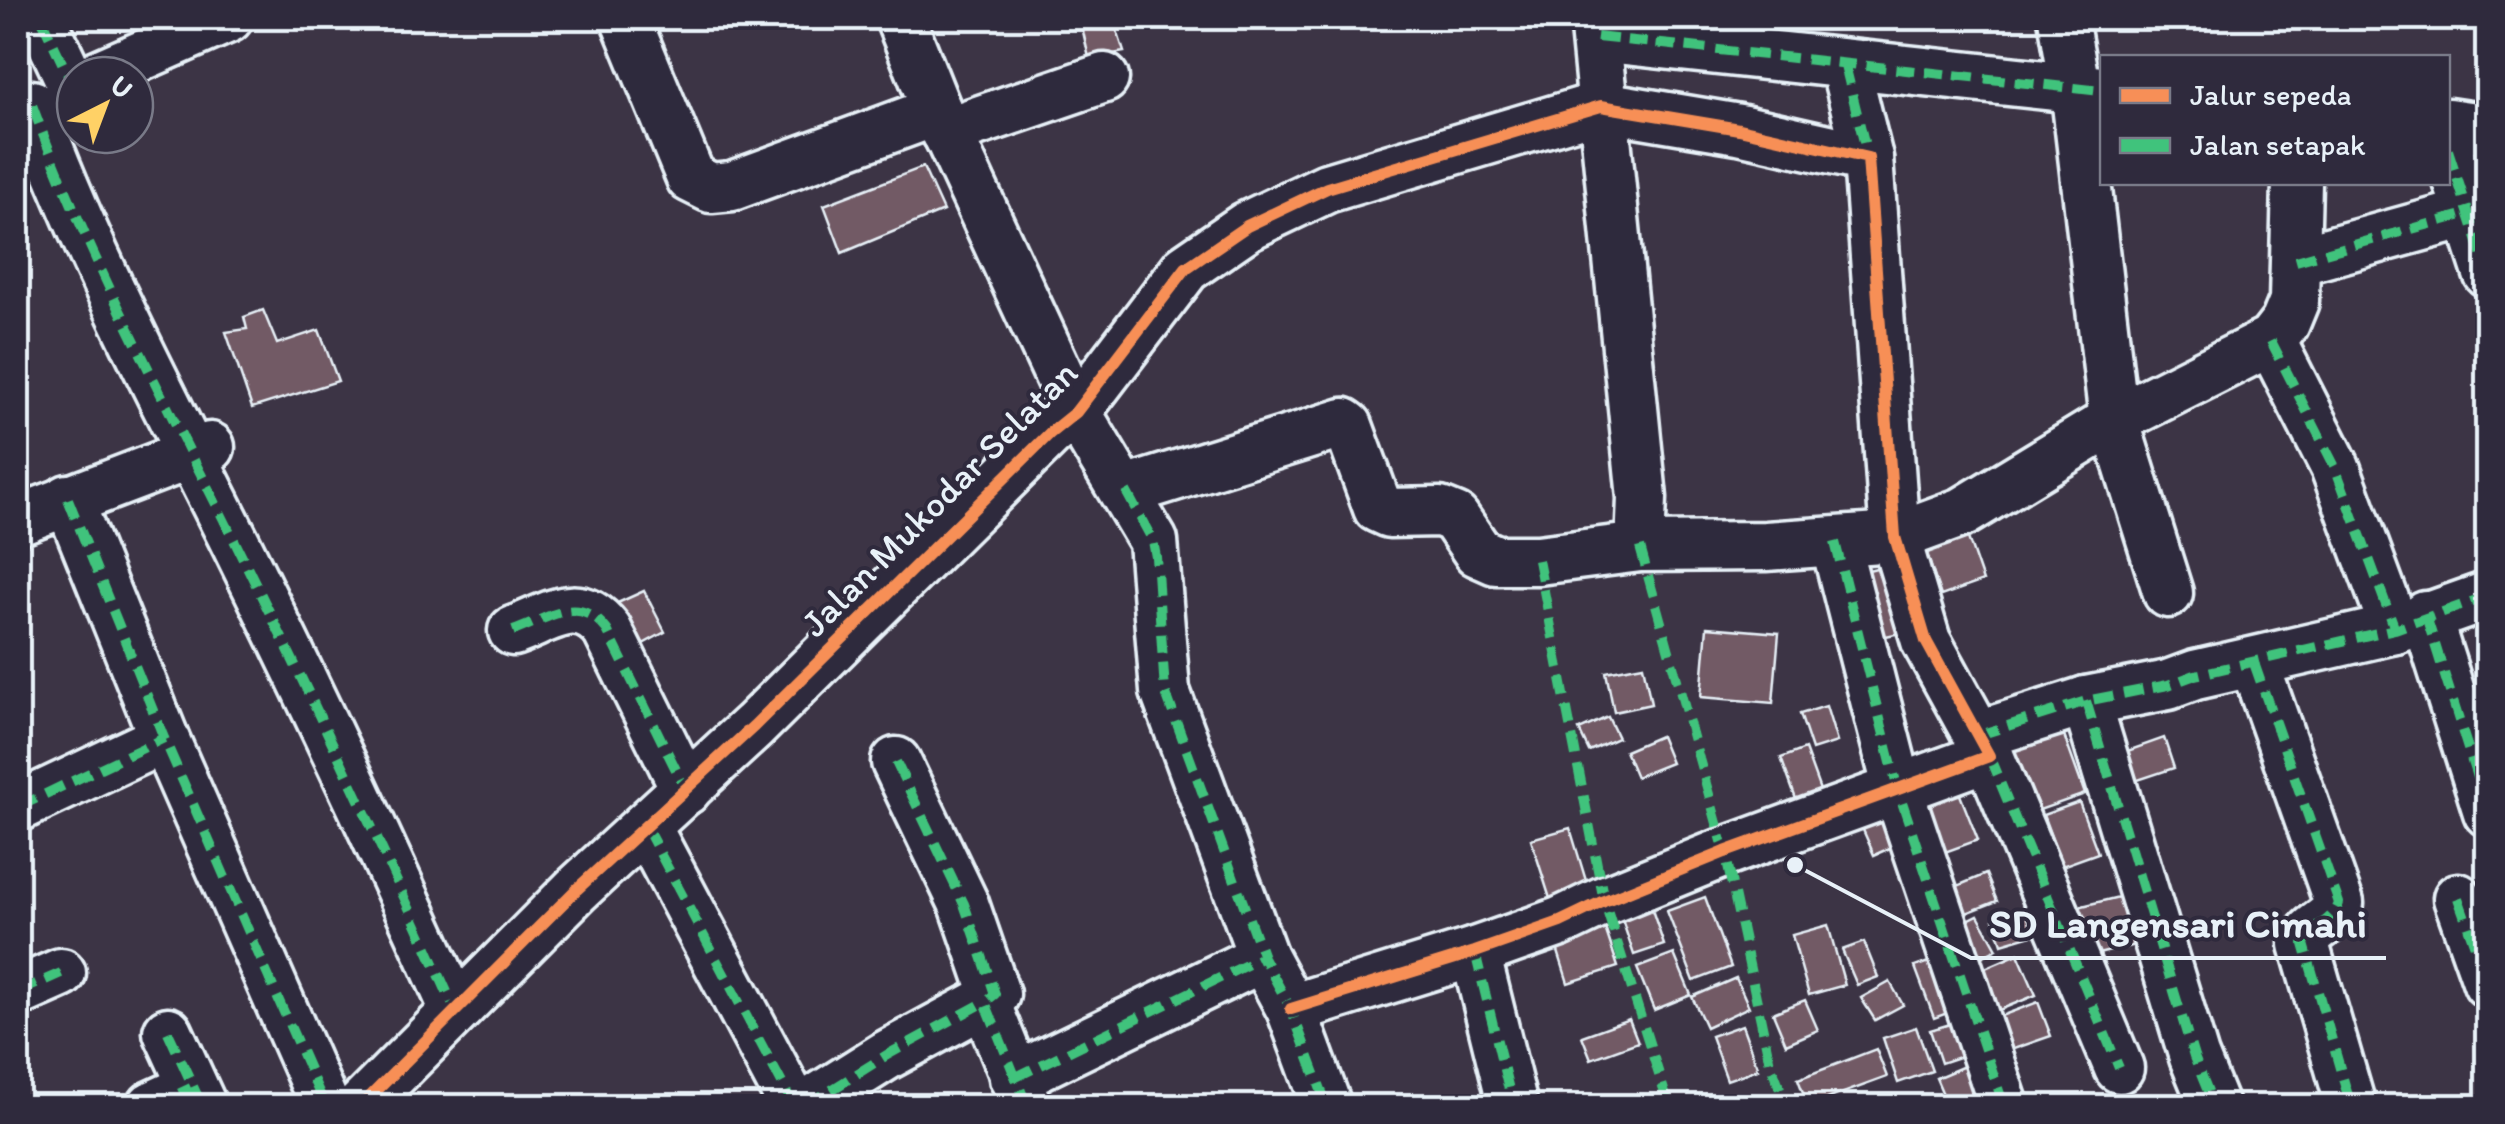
<svg xmlns="http://www.w3.org/2000/svg" width="2505" height="1124" viewBox="0 0 2505 1124" font-family="Itim,sans-serif">
<rect width="100%" height="100%" fill="#3c3445"/>
<filter id="ink" filterUnits="userSpaceOnUse"><feTurbulence type="fractalNoise" baseFrequency=".01" numOctaves="2"/><feDisplacementMap in="SourceGraphic" scale="20" xChannelSelector="R" yChannelSelector="G"/><feConvolveMatrix kernelMatrix="1 2 1 2 8 2 1 2 1" color-interpolation-filters="sRGB"/></filter>
<g filter="url(#ink)">
<g fill="#725a65" stroke="#e8f1f8" stroke-width="2.5">
<polygon points="1080,18 1113,18 1124,52 1089,58"/>
<polygon points="923,167 943,211 842,253 824,205"/>
<polygon points="263,310 277,344 319,330 338,381 252,408 226,332 247,329 244,317"/>
<polygon points="1967,535 1983,581 1941,596 1925,549"/>
<polygon points="1893,564 1909,631 1872,639 1856,573"/>
<polygon points="644,591 665,632 630,651 611,606"/>
<polygon points="1707,627 1779,633 1773,703 1701,697"/>
<polygon points="1643,665 1651,704 1614,712 1606,672"/>
<polygon points="1826,706 1837,742 1812,750 1800,714"/>
<polygon points="1608,717 1618,738 1589,751 1579,730"/>
<polygon points="2062,730 2085,794 2028,814 2005,750"/>
<polygon points="1660,736 1671,763 1636,777 1625,751"/>
<polygon points="2164,738 2174,768 2129,783 2119,754"/>
<polygon points="1805,749 1821,793 1797,802 1781,758"/>
<polygon points="1955,782 1978,840 1934,856 1912,798"/>
<polygon points="2079,802 2098,853 2062,866 2043,815"/>
<polygon points="1892,810 1906,841 1874,855 1860,823"/>
<polygon points="1570,828 1590,894 1552,905 1531,839"/>
<polygon points="1986,874 1997,901 1954,918 1943,892"/>
<polygon points="2135,893 2147,942 2082,958 2070,909"/>
<polygon points="1705,897 1731,967 1694,981 1667,911"/>
<polygon points="1648,898 1664,945 1634,955 1618,908"/>
<polygon points="2030,907 2039,933 2002,944 1994,919"/>
<polygon points="1978,915 1997,949 1970,963 1952,928"/>
<polygon points="1601,916 1618,967 1568,983 1552,932"/>
<polygon points="1828,925 1845,985 1809,995 1792,935"/>
<polygon points="1864,942 1878,977 1857,985 1842,950"/>
<polygon points="1674,954 1691,995 1654,1010 1637,968"/>
<polygon points="2018,954 2036,995 1987,1015 1971,974"/>
<polygon points="1944,956 1964,1007 1934,1018 1915,967"/>
<polygon points="1736,978 1749,1007 1706,1027 1692,997"/>
<polygon points="1890,982 1903,1005 1875,1020 1861,998"/>
<polygon points="1805,1000 1818,1030 1786,1044 1773,1013"/>
<polygon points="2038,1002 2051,1036 2002,1053 1990,1020"/>
<polygon points="1629,1019 1638,1042 1591,1059 1582,1036"/>
<polygon points="1960,1021 1971,1053 1941,1063 1930,1030"/>
<polygon points="1742,1025 1758,1069 1727,1080 1711,1036"/>
<polygon points="1916,1027 1932,1071 1898,1083 1883,1038"/>
<polygon points="1876,1049 1887,1077 1808,1106 1798,1079"/>
<polygon points="1974,1062 1988,1097 1963,1106 1948,1106 1936,1078"/>
</g>
<g fill="none" stroke-linecap="round" stroke-linejoin="round">
<defs>
<g id="street">
<polyline points="41,18 73,86"/>
<polyline points="625,18 691,178 711,188 732,186 937,111"/>
<polyline points="900,18 937,111 1076,412 1153,541 1165,691 1263,957 1291,1009 1327,1106"/>
<polyline points="1594,18 1642,498 1640,547"/>
<polyline points="2063,18 2075,87 2114,420 2168,593"/>
<polyline points="1597,37 2102,91"/>
<polyline points="1845,65 1868,158"/>
<polyline points="98,75 228,18"/>
<path d="M32,105C88,257 164,399 236,544C312,698 385,853 455,1010"/>
<polyline points="2448,123 2488,129"/>
<polyline points="946,132 1104,78"/>
<polyline points="2448,150 2488,273"/>
<polyline points="2296,261 2466,214"/>
<polyline points="2271,341 2335,467 2395,629"/>
<polyline points="1126,491 1344,423 1348,426 1378,508 1389,513 1440,512 1455,518 1478,552 1496,560 1538,560 1640,547 1766,546 1895,537 1963,512 2114,420 2271,341 2285,323 2294,301 2297,182"/>
<polyline points="68,499 164,738 325,1106"/>
<polyline points="18,520 210,447"/>
<polyline points="1835,542 1898,790 2004,1106"/>
<polyline points="2426,616 2488,812"/>
<path d="M513,631C550,618 578,593 607,630L686,790"/>
<path d="M2254,663L2339,903C2332,924 2309,925 2304,944L2351,1106"/>
<polyline points="2086,701 2194,1057 2214,1106"/>
<polyline points="1979,735 2086,701 2168,685 2195,675 2395,629 2488,596"/>
<polyline points="1989,756 2119,1068"/>
<polyline points="896,762 964,904 995,994 985,1002 1027,1106"/>
<polyline points="18,807 164,738"/>
<polyline points="646,827 794,1106"/>
<polyline points="2458,898 2488,983"/>
<polyline points="1475,952 1513,1106"/>
<polyline points="18,992 61,973"/>
<polyline points="168,1032 202,1106"/>
<polyline points="1014,1078 1263,957"/>
<polyline points="152,1106 191,1088"/>
<polyline points="361,1106 576,890 754,726 1050,433 1076,412 1186,268 1247,226 1327,188 1601,106 1739,129 1868,158 1895,537 1926,641 1989,756 1725,852 1604,901 1560,922 1475,952 1291,1009"/>
<polyline points="806,1106 887,1055 985,1002"/>
</g>
</defs>
<use href="#street" stroke="#e8f1f8" stroke-width="55"/>
<use href="#street" stroke="#2f2a3d" stroke-width="48"/>
<g stroke="#40c37c" stroke-width="10" stroke-dasharray="20 10" stroke-linecap="butt">
<polyline points="41,18 73,86"/>
<polyline points="1597,37 2102,91"/>
<polyline points="1845,65 1868,158"/>
<path d="M32,105C88,257 164,399 236,544C312,698 385,853 455,1010"/>
<polyline points="2448,150 2488,273"/>
<polyline points="2296,261 2466,214"/>
<polyline points="2271,341 2335,467 2395,629"/>
<polyline points="1126,491 1153,541 1156,557 1165,691 1263,957 1291,1009 1327,1106"/>
<polyline points="68,499 164,738 325,1106"/>
<polyline points="1835,542 1898,790 2004,1106"/>
<polyline points="1640,547 1725,852 1770,1063 1787,1106"/>
<polyline points="1538,560 1604,901 1669,1106"/>
<polyline points="2426,616 2488,812"/>
<path d="M513,631C550,618 578,593 607,630L686,790"/>
<path d="M2254,663L2339,903C2332,924 2309,925 2304,944L2351,1106"/>
<polyline points="2086,701 2194,1057 2214,1106"/>
<polyline points="1979,735 2086,701 2168,685 2195,675 2395,629 2488,596"/>
<polyline points="1989,756 2119,1068"/>
<polyline points="896,762 964,904 995,994 985,1002 1027,1106"/>
<polyline points="18,807 164,738"/>
<polyline points="646,827 794,1106"/>
<polyline points="2458,898 2488,983"/>
<polyline points="1475,952 1513,1106"/>
<polyline points="18,992 61,973"/>
<polyline points="168,1032 202,1106"/>
<polyline points="1014,1078 1263,957"/>
<polyline points="152,1106 191,1088"/>
<polyline points="806,1106 887,1055 985,1002"/>
</g>
<defs>
<polyline id="cycleway" points="361,1106 576,890 754,726 1050,433 1076,412 1186,268 1247,226 1327,188 1601,106 1739,129 1868,158 1895,537 1926,641 1989,756 1725,852 1604,901 1560,922 1475,952 1291,1009"/>
</defs>
<use href="#cycleway" stroke="#2f2a3d" stroke-width="19"/>
<use href="#cycleway" stroke="#f78f57" stroke-width="12"/>
</g>
</g>
<g text-anchor="middle" stroke-width="8" stroke-linejoin="round" paint-order="stroke">
<g font-size="38" fill="#e8f1f8" stroke="#2f2a3d">
<text transform="translate(939 498) rotate(-45)" y="13">Jalan Mukodar Selatan</text>
</g>
</g>
<path fill="none" stroke="#e8f1f8" stroke-width="4" d="M1795 865L1971 958H2386"/>
<circle fill="#e8f1f8" stroke="#2f2a3d" stroke-width="4" cx="1795" cy="865" r="10"/>
<g font-size="40" text-anchor="middle" font-weight="bold" fill="#e8f1f8" stroke="#2f2a3d" stroke-width="8" stroke-linejoin="round" paint-order="stroke">
<text x="2178" y="937">SD Langensari Cimahi</text>
</g>
<rect width="2505" height="1124" fill="none" stroke="#2f2a3d" stroke-width="60"/>
<rect x="30" y="30" width="2445" height="1064" fill="none" stroke="#e8f1f8" stroke-width="4" filter="url(#ink)"/>
<rect x="2100" y="55" width="350" height="130" fill="#2f2a3d" stroke="#797a88" stroke-width="2.5"/>
<rect x="2120" y="88" width="50" height="15" fill="#f78f57" stroke="#797a88" stroke-width="2.5"/>
<text x="2190" y="105" font-size="30" fill="#e8f1f8">Jalur sepeda</text>
<rect x="2120" y="138" width="50" height="15" fill="#40c37c" stroke="#797a88" stroke-width="2.5"/>
<text x="2190" y="155" font-size="30" fill="#e8f1f8">Jalan setapak</text>
<g transform="translate(105 105) rotate(42)"><circle r="48" fill="#2f2a3d" stroke="#797a88" stroke-width="2.5"/>
<path d="M0-8L18 38L0 25L-18 38Z" fill="#ffd166"/>
<text y="-15" font-size="28" font-weight="bold" text-anchor="middle" fill="#e8f1f8">U</text>
</g>
</svg>
